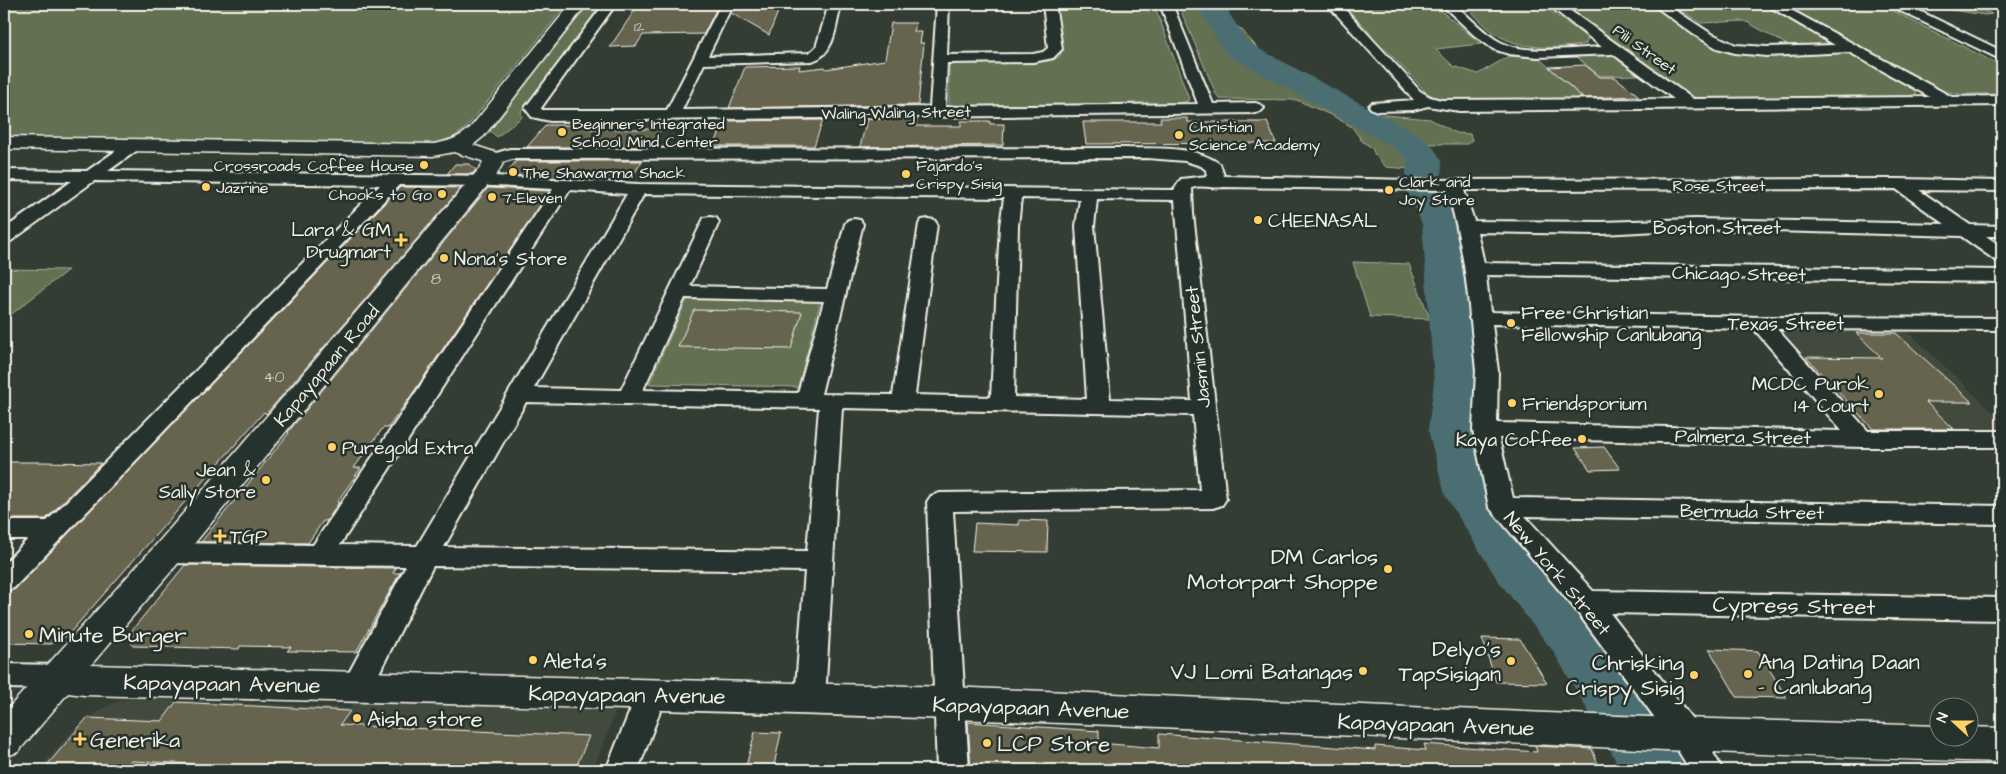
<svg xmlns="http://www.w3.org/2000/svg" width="2006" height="774" viewBox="0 0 2006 774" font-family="'Architects Daughter',sans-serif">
<rect width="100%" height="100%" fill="#333d34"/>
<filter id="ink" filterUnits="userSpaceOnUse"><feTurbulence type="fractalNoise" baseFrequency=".02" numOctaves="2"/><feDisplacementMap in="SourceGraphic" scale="10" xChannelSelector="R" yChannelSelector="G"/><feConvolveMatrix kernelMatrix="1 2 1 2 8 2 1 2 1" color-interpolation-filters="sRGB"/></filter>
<g filter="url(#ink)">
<g fill="#42493c">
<polygon points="1772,327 1905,329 2002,420 2002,432 1865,430"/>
<polygon points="358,697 618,706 593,770 39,770 73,730 103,708 119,701 134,698 350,708"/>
</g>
<g fill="#637051" stroke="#acb09c">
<polygon points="4,4 567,4 465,129 452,138 429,144 4,137"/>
<polygon points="589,4 603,4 521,111 522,117 497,137 490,131"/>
<polygon points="1056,4 1154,4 1189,99 1188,101 1180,103 957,106 949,104 949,66 959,63 1040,62 1053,60 1060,56 1062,47"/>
<polygon points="1178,4 1224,4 1228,10 1228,20 1242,30 1259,50 1275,61 1364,113 1430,119 1456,133 1470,134 1472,140 1467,144 1425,144 1424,155 1428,165 1410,169 1386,167 1375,155 1372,148 1362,141 1352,127 1333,116 1297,100 1220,99 1216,94"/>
<polygon points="1343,4 1433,4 1481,44 1435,49 1453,66 1478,74 1509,56 1539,58 1583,99 1455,101 1439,99 1427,93"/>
<path d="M1463,4H1540L1588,38L1586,44C1560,49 1526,50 1501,37C1487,30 1475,14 1463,4Z"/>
<polygon points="1564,4 1651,4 1681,24 1720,46 1848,53 1914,89 1917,94 1907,96 1713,101 1698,99 1689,94"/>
<polygon points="1671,4 1763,4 1829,40 1832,44 1791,47 1745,21 1701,23"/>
<polygon points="1781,4 1879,4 2002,66 2002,94 1959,94 1942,91"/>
<polygon points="1929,4 1969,4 1992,14 1985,15 1938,8"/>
<polygon points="1602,54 1614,57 1638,75 1600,76 1574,55"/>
<polygon points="1353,262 1409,264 1430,319 1370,317"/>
<polygon points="4,269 68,270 4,320"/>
<polygon points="688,297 821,299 798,387 649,384"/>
<polygon points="1629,752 1656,752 1665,770 1638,770"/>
</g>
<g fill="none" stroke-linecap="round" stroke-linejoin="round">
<polygon fill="#4c6e73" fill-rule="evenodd" points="1197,4 1223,4 1248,43 1423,137 1433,147 1442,161 1441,188 1460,224 1480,382 1476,430 1496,492 1537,549 1595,617 1657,710 1686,770 1620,770 1608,745 1553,651 1497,579 1445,495 1428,430 1434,382 1422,224 1405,188 1407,159 1399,151 1228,55 1218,42"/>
</g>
<g fill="#666450" stroke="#f4f1e8">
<polygon points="639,4 719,4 704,34 643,35 636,46 610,47"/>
<polygon points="735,4 781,4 769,35 731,13"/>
<polygon points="891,23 916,23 914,32 922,32 920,43 924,43 918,105 729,108 745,67 800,66 799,70 825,67 826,69 885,60"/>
<polygon points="1585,65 1600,77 1615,77 1639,96 1583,98 1549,67"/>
<polygon points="1160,118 1187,118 1188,122 1267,122 1276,143 1086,144 1083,122 1161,122"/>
<polygon points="867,119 917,119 916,126 961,126 961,121 990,121 990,124 1004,124 1003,145 860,147"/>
<polygon points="823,120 814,146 714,146 724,121"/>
<polygon points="546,125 586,125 585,127 588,127 586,129 661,129 651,147 527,147"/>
<polygon points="516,161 642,161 633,176 563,176 562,178 506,175"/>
<polygon points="455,164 469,164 476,170 472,174 447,174"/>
<polygon points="400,187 461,188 266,414 264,412 67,636 51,644 4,643 4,597 10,591 15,589"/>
<polygon points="488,188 550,191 415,390 388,428 383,428 354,468 361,468 337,502 339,502 327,521 323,521 308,543 201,542 289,433 288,432"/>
<polygon points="694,310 802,312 791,349 678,347"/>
<polygon points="1856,333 1896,333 1972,402 1926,402 1954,429 1873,429 1806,357 1882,358"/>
<polygon points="1604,447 1620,469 1590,470 1575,448"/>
<polygon points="4,462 40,462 101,463 46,519 4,519"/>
<polygon points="1019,520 1048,521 1047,552 972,551 975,523 1019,525"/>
<polygon points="185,565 396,568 393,573 400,573 356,652 287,651 291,647 240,646 239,649 133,646 128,635"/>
<polygon points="1482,638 1520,639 1547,683 1496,682"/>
<polygon points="1709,649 1758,651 1787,698 1737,697"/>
<polygon points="176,702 350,711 340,725 589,736 575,770 322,770 132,761 124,770 43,770 87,718 162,721"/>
<polygon points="968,722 1099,731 1099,743 1159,748 1159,734 1375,750 1375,746 1426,750 1424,744 1537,752 1535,746 1592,749 1600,770 971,770"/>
<polygon points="755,732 781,733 773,770 745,770"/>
</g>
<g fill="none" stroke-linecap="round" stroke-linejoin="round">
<defs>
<g id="minor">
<path d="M604,4H616L541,108L542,110H667L721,4H733L708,56L809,53L816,47L829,4H841C836,24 835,55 812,61L704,64L682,110L930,107L937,4H949L947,55L1033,54L1043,52L1048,48L1043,4H1055L1062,49L1053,58L1033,62L947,63L945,107L1198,104L1160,4H1172L1213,104L1256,103L1261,105L1264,108L1261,111L1256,113L550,121L532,117L525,108Z"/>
<path d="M1327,4H1340L1420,91L1430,97L1441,100L1674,99L1613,54L1538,57L1509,54L1493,49L1474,35L1441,4H1454C1470,17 1484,34 1502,43C1528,55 1574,48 1602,47L1547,4H1561L1693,99L1930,97L1849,52L1767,56L1735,53L1717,48L1693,34L1652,4H1666L1710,33L1736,45L1767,47L1835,45L1765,4H1780L1952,97L2002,96V105L1459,111L1428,106L1413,110L1377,111L1372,109L1369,106L1372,103L1414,100Z"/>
<polygon points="1890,4 1905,4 2002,51 2002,60 1892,7"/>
<path d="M133,141L139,143L141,146L139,149L108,171L494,176L638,184L1174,190L1181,179L1207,176L1206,170L1201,166L1185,161L1147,158L512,159L492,165L486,164L484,160L486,156L510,149L1126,148C1157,149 1194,145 1220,164L1224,176L1411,180L1900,179L2002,181V191L1919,190L1970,225L2002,226V236H1986L2002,247V262L1995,260L1961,236L1696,229L1601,234L1477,232L1484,263L2002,270V282L1486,275L1490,312L1760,317L2002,318V330L1777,329L1868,431H2002V447H1862L1499,438L1513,498L2002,506V524L1525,516L1593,591L2002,598V620L1610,613L1696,724L1723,770H1690L1674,744L1576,610L1489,507L1473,430L1476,371L1471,321L1469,318L1470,316C1466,273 1460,232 1447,190L1223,187C1213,189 1202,184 1192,188L1193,214L1226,499L1222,505L1213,508L953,511L969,770H937L927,502L931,496L940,493L1200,490L1193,415L842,408L825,699L821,708L810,712L799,708L795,699L805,571L433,566L368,695L357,698L346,695L342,686L406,566L168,563L159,560L155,553L159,546L168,543L313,545L553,189L494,186L399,185L14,588L4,591V564L28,539H4V521H47L380,185L94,181L11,241L4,243V229L72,181L4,180V170L87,171L127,143ZM1896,189L1945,224L1696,219L1601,222L1474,221L1464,190ZM570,190L627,194L417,546L340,545ZM644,194L1004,198L1000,226L991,397L915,395L937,224L934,220L928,219L922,220L919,224L893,395L821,394L863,224L860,220L854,219L848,220L845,224L827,289L690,286L719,222L716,218L710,217L704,218L621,390L534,388ZM1021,198L1080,199L1076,226L1087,399L1014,397L1018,226ZM1097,199L1175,200L1192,401L1110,399L1094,226ZM685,298L824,301L798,393L643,390ZM1492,324L1754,329L1842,431L1497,423L1498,371ZM526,402L819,408L807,551L444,547Z"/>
<polygon points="4,664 60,665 71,668 75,677 71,686 60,689 4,688"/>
<polygon points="651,682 662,686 666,695 638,770 606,770 640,686"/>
</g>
<path id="tertiary" d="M571,4H587L484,136L473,145L497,153L503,163L497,174L180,561L91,665L950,687L1618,716L1938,726V736H1968V727L2002,728V762C1652,753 1302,731 952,719C663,709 373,702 84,695L68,693L18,752L4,757V713L156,545L480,168L483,163L482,161L454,152L433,156L4,149V137L433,144C448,142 459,138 470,128Z"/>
</defs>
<use href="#minor" stroke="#f4f1e8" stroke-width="4"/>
<use href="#tertiary" stroke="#f4f1e8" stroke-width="3"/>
<use href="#minor" fill="#26332d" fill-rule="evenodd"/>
<use href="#tertiary" fill="#26332d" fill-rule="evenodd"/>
</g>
</g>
<g fill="#ffd166" stroke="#26332d" stroke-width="2">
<circle cx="562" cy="132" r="5"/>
<circle cx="1179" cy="135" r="5"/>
<circle cx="424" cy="165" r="5"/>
<circle cx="513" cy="172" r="5"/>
<circle cx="906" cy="174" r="5"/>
<circle cx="206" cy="187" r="5"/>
<circle cx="1389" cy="190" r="5"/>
<circle cx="442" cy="194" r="5"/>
<circle cx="492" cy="197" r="5"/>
<circle cx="1258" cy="220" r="5"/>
<path d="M398.5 232.5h5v5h5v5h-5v5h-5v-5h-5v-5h5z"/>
<circle cx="444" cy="258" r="5"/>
<circle cx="1511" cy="323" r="5"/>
<circle cx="1879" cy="394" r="5"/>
<circle cx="1512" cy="403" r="5"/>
<circle cx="1582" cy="439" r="5"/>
<circle cx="332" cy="447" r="5"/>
<circle cx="266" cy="480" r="5"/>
<path d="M217.5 528.5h5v5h5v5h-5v5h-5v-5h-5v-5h5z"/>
<circle cx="1388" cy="569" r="5"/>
<circle cx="29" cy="634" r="5"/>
<circle cx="533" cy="660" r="5"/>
<circle cx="1511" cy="661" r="5"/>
<circle cx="1363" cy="671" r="5"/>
<circle cx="1748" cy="674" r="5"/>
<circle cx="1694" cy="675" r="5"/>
<circle cx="357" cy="718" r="5"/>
<path d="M77.5 731.5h5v5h5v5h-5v5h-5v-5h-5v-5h5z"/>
<circle cx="987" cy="743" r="5"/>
</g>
<g text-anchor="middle" stroke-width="5" stroke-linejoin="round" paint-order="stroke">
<g font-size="14" fill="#d0cec2">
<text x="639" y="31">12</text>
</g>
<g font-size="16" fill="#f4f1e8" stroke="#26332d">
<text transform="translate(1645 49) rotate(36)" y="6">Pili Street</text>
<text transform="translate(896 112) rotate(-1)" y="6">Waling-Waling Street</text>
<text x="1719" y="191">Rose Street</text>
</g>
<g font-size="16" fill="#f4f1e8" stroke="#26332d" text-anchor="start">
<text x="572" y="129">Beginners Integrated<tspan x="572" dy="18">School Mind Center</tspan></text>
<text x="1189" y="132">Christian<tspan x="1189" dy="18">Science Academy</tspan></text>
<text x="414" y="171" text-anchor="end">Crossroads Coffee House</text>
<text x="916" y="171">Fajardo's<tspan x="916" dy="18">Crispy Sisig</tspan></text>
<text x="523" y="178">The Shawarma Shack</text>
<text x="1399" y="187">Clark and<tspan x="1399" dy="18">Joy Store</tspan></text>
<text x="216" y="193">Jazrine</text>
<text x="432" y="200" text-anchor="end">Chooks to Go</text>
<text x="502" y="203">7-Eleven</text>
</g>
<g font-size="16" fill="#d0cec2">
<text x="436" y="284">8</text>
<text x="274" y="382">40</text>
</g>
<g font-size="19" fill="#f4f1e8" stroke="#26332d" text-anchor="start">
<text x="1268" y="227">CHEENASAL</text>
<text x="391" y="236" text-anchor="end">Lara &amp; GM<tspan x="391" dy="22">Drugmart</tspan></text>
<text x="454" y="265">Nona's Store</text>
<text x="1521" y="319">Free Christian<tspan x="1521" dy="22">Fellowship Canlubang</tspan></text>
<text x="1869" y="390" text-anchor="end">MCDC Purok<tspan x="1869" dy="22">14 Court</tspan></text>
<text x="1522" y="410">Friendsporium</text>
<text x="1572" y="446" text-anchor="end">Kaya Coffee</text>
<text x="342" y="454">Puregold Extra</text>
<text x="256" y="476" text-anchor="end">Jean &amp;<tspan x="256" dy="22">Sally Store</tspan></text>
<text x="230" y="543">TGP</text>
</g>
<g font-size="19" fill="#f4f1e8" stroke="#26332d">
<text x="1717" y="234">Boston Street</text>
<text transform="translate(1739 273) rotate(1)" y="7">Chicago Street</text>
<text x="1786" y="330">Texas Street</text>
<text transform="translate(1197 347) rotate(-96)" y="7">Jasmin Street</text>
<text transform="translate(326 365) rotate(-50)" y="7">Kapayapaan Road</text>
<text transform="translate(1743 436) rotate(1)" y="7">Palmera Street</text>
<text transform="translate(1752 511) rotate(1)" y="7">Bermuda Street</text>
<text transform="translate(1558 573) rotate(50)" y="7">New York Street</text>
</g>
<g font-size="22" fill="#f4f1e8" stroke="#26332d" text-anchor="start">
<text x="1378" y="564" text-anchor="end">DM Carlos<tspan x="1378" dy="25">Motorpart Shoppe</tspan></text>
<text x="39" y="642">Minute Burger</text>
<text x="1501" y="656" text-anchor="end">Delyo's<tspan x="1501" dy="25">TapSisigan</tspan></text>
<text x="543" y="668">Aleta's</text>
<text x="1758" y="669">Ang Dating Daan<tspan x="1758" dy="25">- Canlubang</tspan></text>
<text x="1684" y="670" text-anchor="end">Chrisking<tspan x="1684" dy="25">Crispy Sisig</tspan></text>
<text x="1353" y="679" text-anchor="end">VJ Lomi Batangas</text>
<text x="367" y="726">Aisha store</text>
<text x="90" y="747">Generika</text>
<text x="997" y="751">LCP Store</text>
</g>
<g font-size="22" fill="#f4f1e8" stroke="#26332d">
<text transform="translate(1794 605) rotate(1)" y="8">Cypress Street</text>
<text transform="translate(222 683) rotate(1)" y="8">Kapayapaan Avenue</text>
<text transform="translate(627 694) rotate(1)" y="8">Kapayapaan Avenue</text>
<text transform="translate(1031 707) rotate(2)" y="8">Kapayapaan Avenue</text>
<text transform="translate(1436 724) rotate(2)" y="8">Kapayapaan Avenue</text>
</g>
</g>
<rect width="2006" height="774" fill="none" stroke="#26332d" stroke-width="20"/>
<rect x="10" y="10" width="1986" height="754" fill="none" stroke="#f4f1e8" stroke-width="2" filter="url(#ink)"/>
<g transform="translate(1954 722) rotate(291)"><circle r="24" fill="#26332d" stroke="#787f78"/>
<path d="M0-4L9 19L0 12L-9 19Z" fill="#ffd166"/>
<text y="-8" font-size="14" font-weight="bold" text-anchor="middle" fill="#f4f1e8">N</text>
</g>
</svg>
